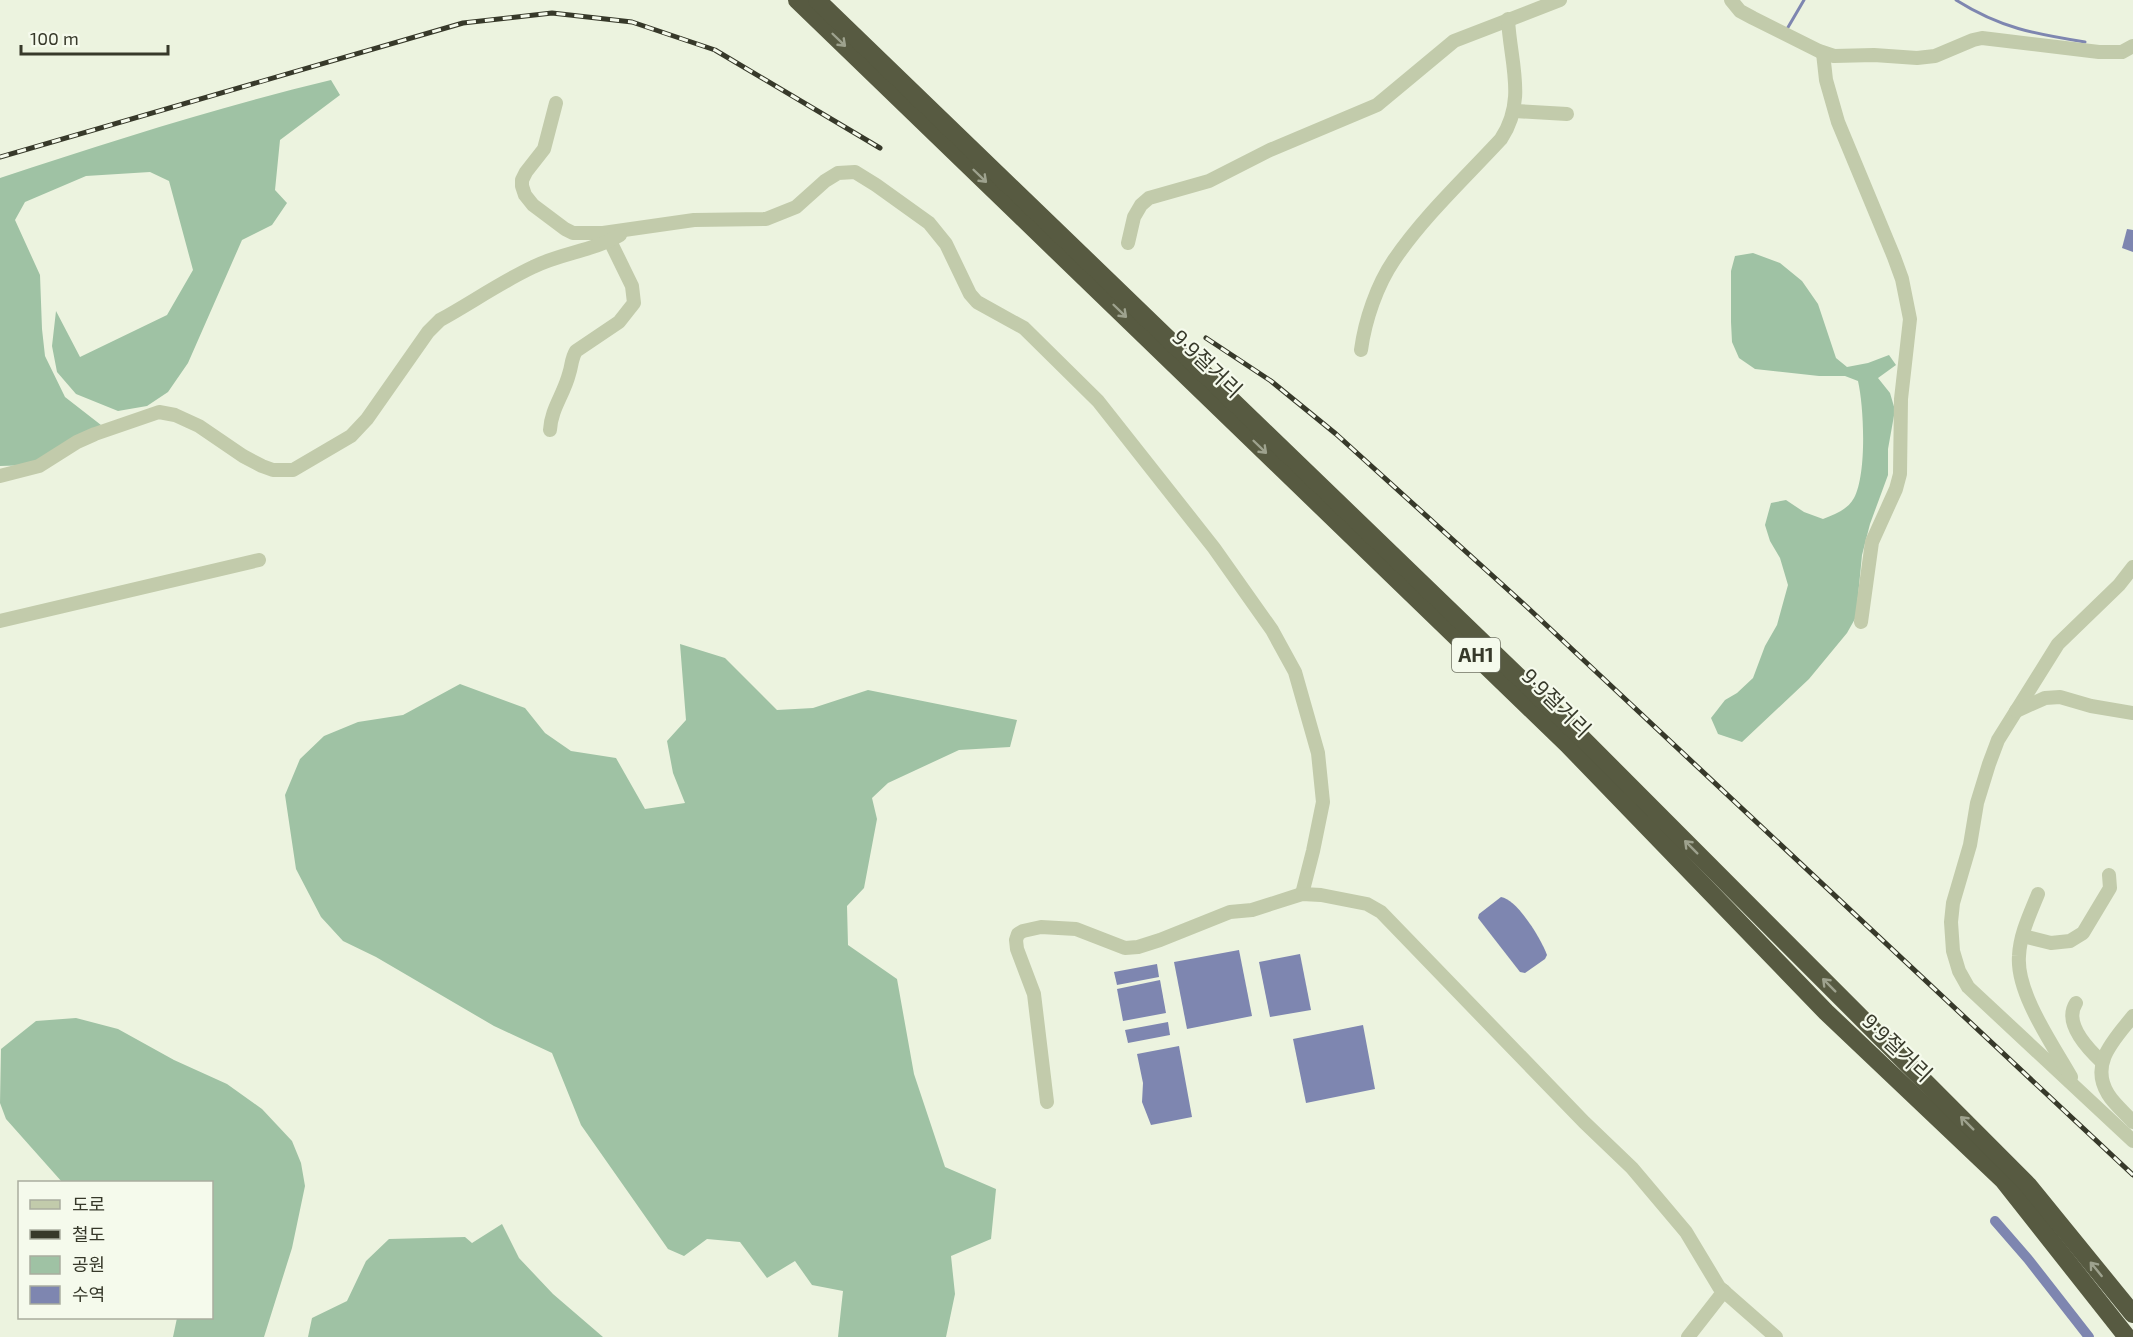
<svg xmlns="http://www.w3.org/2000/svg" width="2133" height="1337" viewBox="0 0 2133 1337" font-family="'Exo 2','Noto Sans KR',sans-serif">
<rect width="100%" height="100%" fill="#ecf3df"/>
<g fill="#9fc2a4">
<path d="M331,80L340,95L280,140L275,190L287,203L272,225L242,240L188,363L168,392L147,406L118,411L76,394L57,372L52,346L56,311L80,357L167,315L193,270L169,181L150,172L86,176L25,202L15,220L40,275L42,329L45,356L65,397L101,425L32,465L0,466V178C109,142 219,107 331,80Z"/>
<path d="M1753,253L1780,263L1802,281L1818,304L1836,358L1847,367L1868,363L1889,355L1896,365L1878,378L1890,393L1895,410L1888,449V475L1870,524L1862,555L1856,617L1847,633L1809,679L1742,742L1718,734L1711,718L1725,700L1737,693L1753,678L1765,646L1777,625L1788,585L1780,558L1770,541L1765,525L1771,503L1786,500L1804,512L1823,519C1836,514 1847,510 1854,498C1867,474 1864,407 1858,381L1845,376H1819L1755,369L1739,358L1732,342L1731,322V271L1735,256Z"/>
<polygon points="680,644 725,658 777,710 813,708 868,690 1017,720 1010,747 959,750 888,783 872,798 877,819 864,888 847,906 848,945 897,979 914,1074 945,1167 996,1189 991,1239 951,1256 955,1294 946,1337 838,1337 843,1291 812,1285 795,1261 767,1278 740,1242 707,1239 684,1256 668,1249 581,1125 552,1053 494,1026 376,957 343,941 321,917 296,869 285,795 300,759 324,736 358,722 403,715 460,684 525,708 545,733 571,751 616,758 645,809 685,803 673,773 667,741 686,720"/>
<polygon points="76,1018 118,1029 174,1060 227,1084 262,1109 292,1141 301,1163 305,1186 292,1248 264,1337 173,1337 177,1318 212,1318 212,1182 62,1182 6,1119 0,1103 1,1049 36,1021"/>
<polygon points="502,1224 519,1258 553,1294 603,1337 308,1337 312,1318 347,1301 366,1261 389,1239 465,1237 472,1243"/>
</g>
<g fill="#7e86b0">
<polygon points="2127,229 2133,230 2133,252 2122,248"/>
<path d="M1501,897C1517,899 1542,940 1547,955L1545,959L1525,973L1520,972L1478,918L1479,914Z"/>
<polygon points="1239,950 1252,1016 1187,1029 1174,962"/>
<polygon points="1300,954 1311,1010 1270,1017 1259,962"/>
<polygon points="1157,964 1159,977 1117,985 1114,972"/>
<polygon points="1160,980 1166,1013 1123,1021 1117,989"/>
<polygon points="1168,1022 1170,1035 1128,1043 1125,1030"/>
<polygon points="1363,1025 1375,1089 1306,1103 1293,1039"/>
<polygon points="1179,1046 1192,1117 1151,1125 1142,1102 1143,1083 1137,1054"/>
</g>
<g fill="none" stroke-linecap="round" stroke-linejoin="round">
<g stroke="#7e86b0" stroke-width="3">
<path d="M1956,0C2000,28 2035,34 2085,42"/>
<polyline points="1787,29 1804,0"/>
</g>
<polyline stroke="#7e86b0" stroke-width="10" points="1995,1221 2028,1259 2089,1337"/>
<g stroke="#c2cbab" stroke-width="14">
<polyline points="1731,0 1740,11 1753,18 1819,51 1834,56 1874,55 1917,58 1935,56 1973,40 1982,38 2099,52 2122,52 2133,46"/>
<polyline points="1823,53 1826,80 1838,122 1894,257 1902,279 1910,319 1901,399 1900,474 1896,489 1872,542 1861,622"/>
<polyline points="556,103 544,149 526,172 522,180 522,186 525,195 533,205 565,229 573,233 603,233 694,220 766,219 796,207 825,181 838,173 855,172 876,185 929,223 946,244 970,294 977,302 1024,328 1098,401 1214,548 1272,630 1295,672 1318,753 1323,802 1313,851 1302,894"/>
<polyline points="1515,111 1567,114"/>
<polyline points="1128,243 1134,217 1141,205 1149,198 1209,181 1270,150 1377,105 1454,41 1560,0"/>
<path d="M1361,350C1365,320 1377,285 1394,260C1424,216 1465,178 1501,139C1527,100 1510,62 1508,19"/>
<path d="M550,430C551,409 564,394 569,374C572,366 571,359 576,351L619,322L634,303L632,286L610,241"/>
<path d="M0,476L39,466L77,442L95,434L159,412L175,415L199,426L243,456L262,466L273,470H293L351,436L367,419L428,332L440,320C471,303 501,282 533,267C561,253 593,251 620,235"/>
<polyline points="2133,567 2119,585 2058,644 1998,740 1989,764 1977,803 1970,845 1953,903 1951,922 1953,951 1959,971 1968,987 2133,1141"/>
<polyline points="0,621 259,560"/>
<polyline points="2016,711 2045,698 2060,697 2091,706 2133,713"/>
<path d="M2038,894C2030,914 2020,934 2019,956C2016,993 2053,1045 2071,1077"/>
<polyline points="2023,936 2051,943 2070,941 2083,933 2110,888 2109,875"/>
<path d="M2076,1003C2063,1023 2088,1049 2102,1062"/>
<path d="M2133,1016C2115,1039 2089,1063 2108,1094C2114,1104 2125,1113 2133,1122"/>
<polyline points="1047,1102 1034,994 1017,949 1016,940 1018,934 1023,931 1041,927 1076,929 1125,948 1138,947 1160,940 1230,912 1252,910 1302,894 1321,895 1367,904 1381,912 1584,1122 1632,1168 1686,1232 1719,1287 1776,1337"/>
<polyline points="1688,1337 1724,1291"/>
</g>
<g stroke="#575a41" stroke-width="18">
<polyline points="797,0 1567,744 1826,1012 2003,1180 2127,1337"/>
<polyline points="817,0 1582,738 2028,1185 2133,1314"/>
</g>
<defs>
<g id="rail">
<polyline points="0,157 463,23 552,13 632,22 715,50 880,148"/>
<polyline points="1206,338 1271,381 1336,434 1527,607 2133,1175"/>
</g>
</defs>
<use href="#rail" stroke="#37392a" stroke-width="5"/>
<use href="#rail" stroke="#f5faec" stroke-width="3" stroke-dasharray="9" stroke-linecap="butt"/>
</g>
<defs><path id="oneway-shaft" d="M-6 0H5M1.5-3L5.5 0L1.5 3" fill="none" stroke-width="1.6" stroke-linecap="round" stroke-linejoin="round" transform="scale(1.5)"/></defs>
<g stroke="#9ea28e">
<use href="#oneway-shaft" transform="translate(839 40) rotate(44)"/>
<use href="#oneway-shaft" transform="translate(980 176) rotate(44)"/>
<use href="#oneway-shaft" transform="translate(1120 311) rotate(44)"/>
<use href="#oneway-shaft" transform="translate(1260 447) rotate(44)"/>
<use href="#oneway-shaft" transform="translate(1691 847) rotate(-135)"/>
<use href="#oneway-shaft" transform="translate(1829 985) rotate(-135)"/>
<use href="#oneway-shaft" transform="translate(1967 1123) rotate(-135)"/>
<use href="#oneway-shaft" transform="translate(2096 1269) rotate(-129)"/>
</g>
<g text-anchor="middle" stroke-width="4.5" stroke-linejoin="round" paint-order="stroke">
<rect fill="#f5faec" stroke="#707364" stroke-width="1.5" x="1452" y="638" width="48" height="34" rx="4.5"/>
<g font-size="20" font-weight="bold" fill="#37392a">
<text x="1476" y="662">AH1</text>
</g>
<g font-size="21" fill="#37392a" stroke="#f5faec">
<text transform="translate(1207 364) rotate(44)" y="7">9·9절거리</text>
<text transform="translate(1556 703) rotate(45)" y="7">9·9절거리</text>
<text transform="translate(1897 1048) rotate(44)" y="7">9·9절거리</text>
</g>
</g>
<rect x="18" y="1181" width="195" height="138" fill="#f5faec" stroke="#a9ad9e" stroke-width="1.5"/>
<rect x="30" y="1200" width="30" height="9" fill="#c2cbab" stroke="#a9ad9e" stroke-width="1.5"/>
<text x="72" y="1211" font-size="18" fill="#37392a">도로</text>
<rect x="30" y="1230" width="30" height="9" fill="#37392a" stroke="#a9ad9e" stroke-width="1.5"/>
<text x="72" y="1241" font-size="18" fill="#37392a">철도</text>
<rect x="30" y="1256" width="30" height="18" fill="#9fc2a4" stroke="#a9ad9e" stroke-width="1.5"/>
<text x="72" y="1271" font-size="18" fill="#37392a">공원</text>
<rect x="30" y="1286" width="30" height="18" fill="#7e86b0" stroke="#a9ad9e" stroke-width="1.5"/>
<text x="72" y="1301" font-size="18" fill="#37392a">수역</text>
<path d="M21 45v9h147v-9" fill="none" stroke="#37392a" stroke-width="3"/>
<text x="30" y="45" font-size="18" fill="#37392a" stroke="#f5faec" stroke-width="4.5" paint-order="stroke">100 m</text>
</svg>
